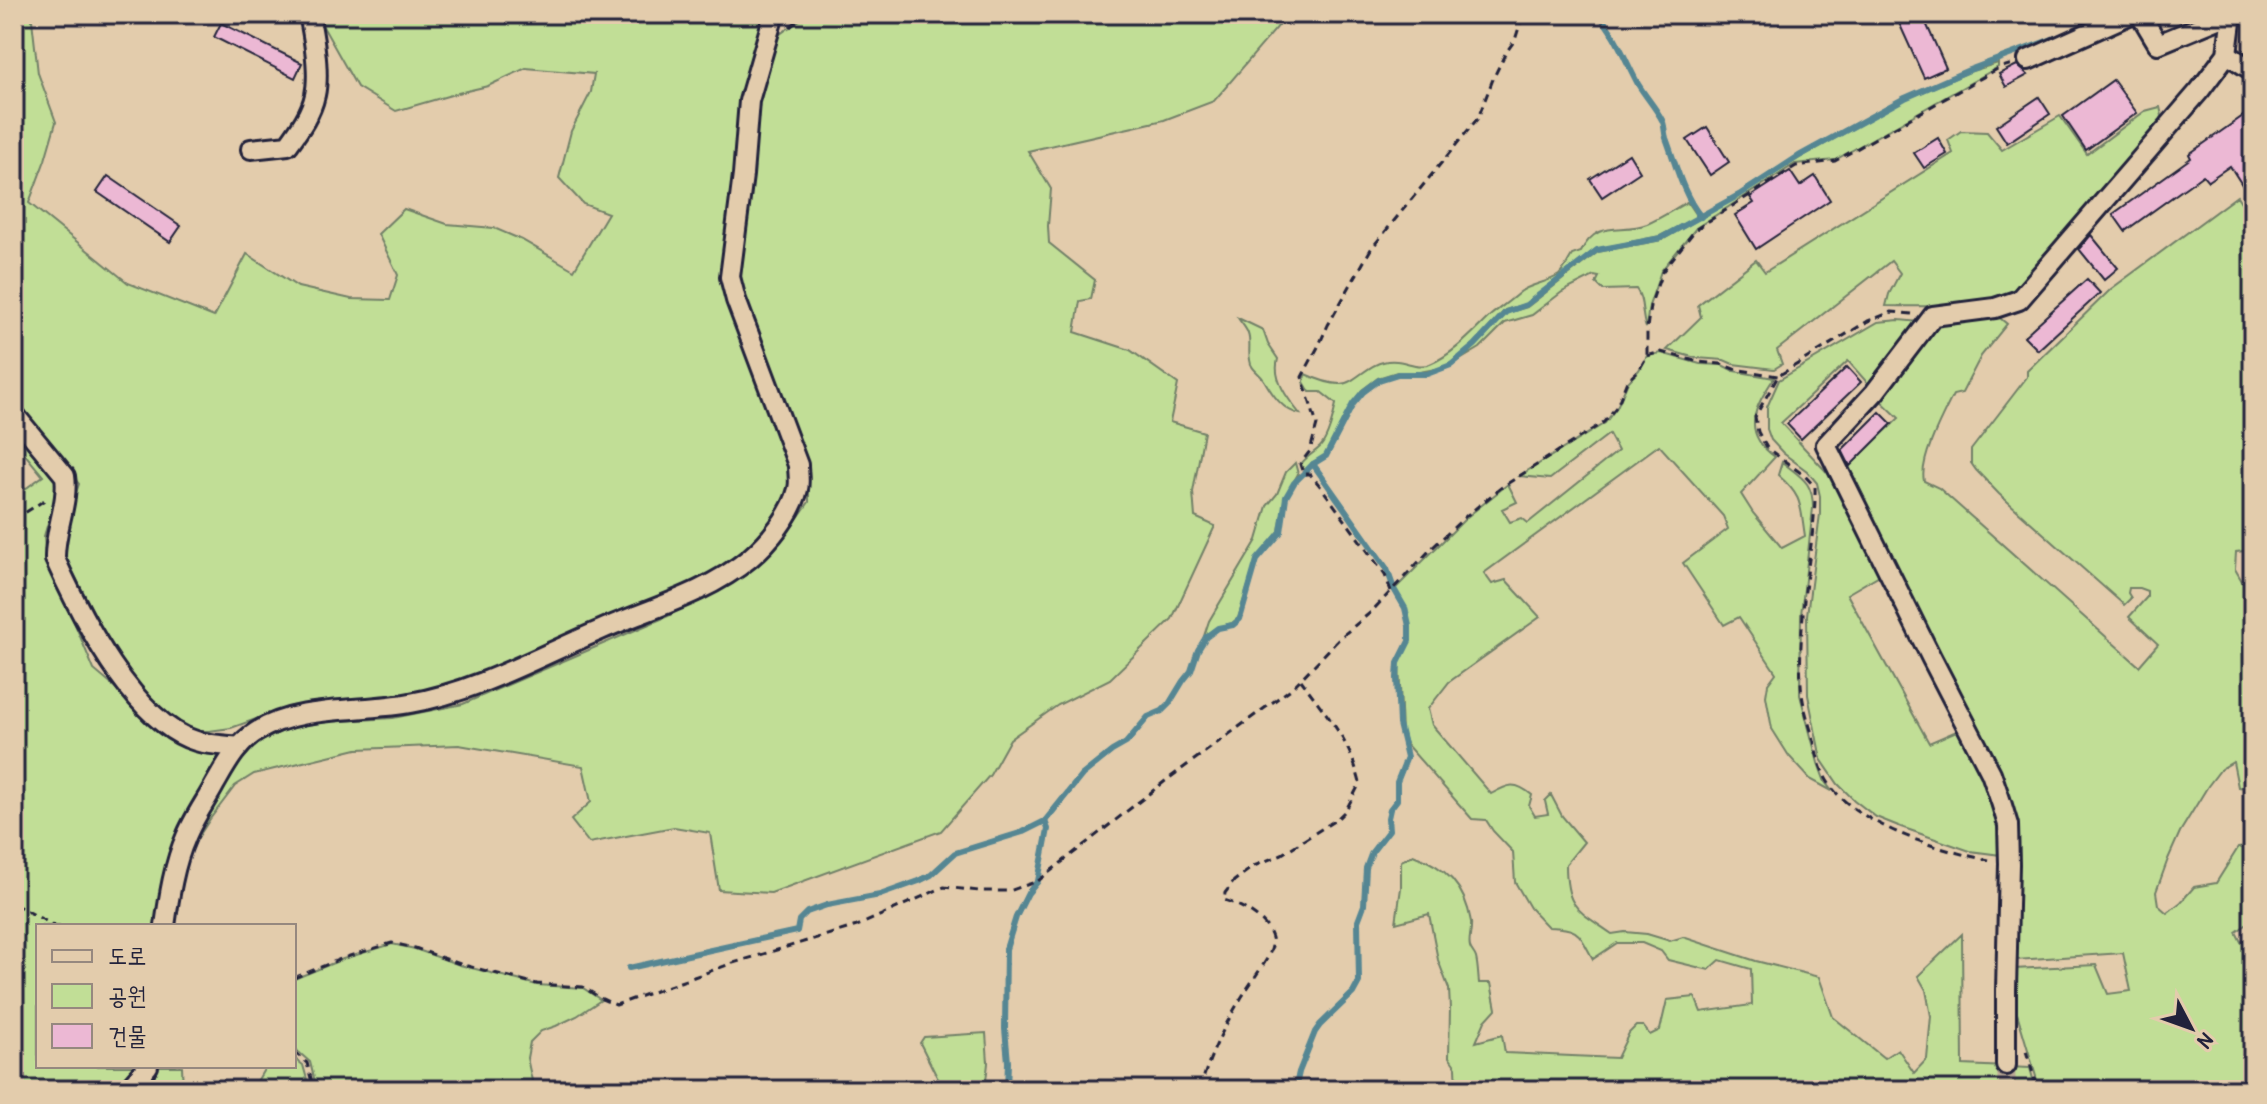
<svg xmlns="http://www.w3.org/2000/svg" width="2267" height="1104" viewBox="0 0 2267 1104" font-family="'Patrick Hand','Poor Story',sans-serif">
<rect width="100%" height="100%" fill="#e3ccac"/>
<filter id="ink" filterUnits="userSpaceOnUse"><feTurbulence type="fractalNoise" baseFrequency=".0125" numOctaves="2"/><feDisplacementMap in="SourceGraphic" scale="16" xChannelSelector="R" yChannelSelector="G"/><feConvolveMatrix kernelMatrix="1 2 1 2 8 2 1 2 1" color-interpolation-filters="sRGB"/></filter>
<g filter="url(#ink)">
<g fill="#c1de96" stroke="#728068" stroke-width="2">
<polygon points="14,14 34,14 32,20 38,73 56,122 45,160 29,203 128,283 214,317 247,254 298,287 351,299 390,300 398,275 378,234 404,209 447,224 494,228 522,240 574,270 608,213 583,204 559,178 571,131 591,92 594,74 526,68 488,86 458,93 396,111 357,87 321,23 319,14 767,14 726,253 726,299 770,413 791,478 788,500 765,534 733,562 681,591 455,685 391,697 292,706 231,728 209,731 189,731 149,703 117,659 64,554 64,528 79,484 14,403"/>
<polygon points="808,14 1286,14 1286,17 1214,101 1164,120 1028,151 1051,189 1048,226 1049,243 1095,280 1091,299 1080,301 1075,332 1130,350 1178,384 1170,422 1204,432 1193,492 1195,517 1215,526 1172,619 1110,679 1058,705 1010,739 990,775 941,831 771,893 719,890 710,833 674,827 589,843 571,820 591,802 583,766 459,745 357,749 254,774 235,786 210,819 179,867 190,838 239,759 251,746 283,731 310,723 393,718 463,704 668,616 728,584 783,539 809,502 809,475 746,311 738,278 757,104 776,37"/>
<path d="M1998,63V67L1835,160L1795,164L1696,228L1661,271L1649,306L1646,328C1641,315 1644,299 1636,289L1603,290L1596,283L1599,277L1594,276L1562,292L1532,315L1505,323L1480,348L1460,360L1476,346L1507,313L1527,307L1598,252L1662,240L1739,196L1800,158L1906,99L1969,72Z"/>
<path d="M2160,107L2162,116L2158,127L2014,296C1972,307 1930,307 1886,306L1889,294L1900,273L1891,261L1777,350L1782,364L1774,369L1733,364L1724,360L1696,358L1667,350L1701,317L1698,305L1756,260L1765,272L1953,153L1948,140L1961,131L1987,132L2002,150L2060,116L2087,154L2145,111Z"/>
<path d="M2237,196L2253,221V550L2236,552L2235,569L2253,600V784L2249,788L2238,787L2233,762L2221,769L2208,786L2180,832L2168,859L2156,892L2158,905L2167,913L2181,902L2194,887L2216,883L2238,848L2249,847L2253,843V883L2248,889L2253,897V920L2236,932L2241,942L2253,936V955L2245,959L2253,971V1090H2040L2014,1003V969L2096,965L2108,994L2131,991L2123,953L2015,960L2017,850L1843,472L1899,418L1877,397L1937,319L1995,314L2007,324L1981,356L1962,393L1953,395C1943,415 1919,460 1924,481L1939,488L2139,666L2158,644L2129,617L2147,597V591L2139,588H2129L2128,593L2131,598L2124,605L1999,494L1976,470L1971,463V450L2027,377V371L2111,289Z"/>
<path d="M1687,202L1697,217L1660,236L1596,249L1525,304L1505,310L1474,344L1451,363L1441,368L1414,373L1397,372L1378,378L1362,390L1352,403L1325,455L1304,470L1301,464C1307,456 1314,453 1320,447C1328,439 1334,414 1336,404L1321,392H1310L1304,382L1305,374C1316,379 1328,384 1340,384C1354,384 1367,365 1383,362C1402,357 1416,370 1430,364C1454,354 1473,332 1491,315C1501,307 1511,300 1520,292C1530,284 1547,283 1559,275C1564,271 1568,261 1572,255L1581,252C1597,218 1622,234 1647,224C1661,218 1674,209 1687,202Z"/>
<path d="M1238,318L1263,330L1268,344L1278,359C1272,379 1288,399 1300,414C1283,411 1272,394 1264,380C1259,372 1251,370 1250,360C1248,352 1251,341 1248,334C1247,329 1241,323 1238,318Z"/>
<polygon points="1899,320 1921,322 1871,387 1848,361 1781,423 1836,482 1881,574 1847,594 1929,743 1961,729 1988,782 1995,806 2001,855 1970,851 1901,827 1876,817 1854,800 1838,784 1821,759 1808,695 1807,615 1820,514 1820,496 1817,483 1807,471 1783,453 1771,440 1767,429 1767,407 1779,380 1878,322"/>
<path d="M1661,353L1700,364L1722,365L1734,371L1774,378C1755,407 1740,432 1775,457L1741,494L1753,513L1782,548L1805,536C1800,504 1803,497 1778,475L1782,462C1802,478 1813,482 1813,508L1801,615L1800,695L1818,763L1825,782L1832,791L1810,779L1789,756L1772,729L1766,696L1768,684L1776,673L1739,617L1724,625L1683,563L1728,529L1723,516L1659,445L1484,573L1492,584L1506,580L1540,617L1449,682L1428,709L1432,725L1491,794C1509,784 1515,781 1532,795L1529,806L1535,816L1548,814L1545,801L1551,795L1562,816L1584,842L1566,864C1566,909 1578,910 1612,934L1625,932L1647,934L1670,941L1683,937L1756,961L1819,977L1833,1017L1884,1058L1898,1049L1914,1073L1927,1059L1931,1016L1926,990L1918,976L1962,934L1963,1065L2030,1068L2036,1090H1457L1456,1067L1449,1057L1450,1009L1449,989L1438,960L1429,914L1396,923L1401,888V861L1413,855C1446,867 1465,886 1471,922C1472,930 1468,940 1470,947C1471,951 1475,954 1476,958C1478,966 1478,975 1479,983H1491L1496,1009L1485,1021L1476,1042L1502,1035L1505,1053L1617,1058L1629,1033L1636,1026H1643L1650,1035L1660,1030L1667,1000L1695,997L1701,1012L1752,1005L1751,969L1720,960L1709,970L1668,960L1661,951L1642,943H1617L1593,959C1578,932 1580,928 1548,927L1530,908L1515,882L1513,852L1493,831L1486,820L1472,819L1406,744L1402,732L1399,663L1410,641V626L1406,608L1395,589L1467,517L1508,484L1517,502L1502,509L1510,522L1522,518L1528,523L1618,451L1609,434L1550,479L1519,476L1605,423L1617,407L1628,382L1639,370L1647,356Z"/>
<polygon points="14,424 56,473 58,483 56,496 44,536 46,563 67,605 94,670 126,697 226,753 203,786 181,834 159,926 38,926 38,1066 144,1066 122,1090 14,1090 14,497 43,476 14,441"/>
<polygon points="1295,463 1298,474 1285,496 1279,531 1256,560 1238,618 1232,623 1218,627 1204,636 1209,621 1257,540 1267,506 1277,494 1286,472"/>
<polygon points="392,944 415,949 460,965 537,985 583,988 601,1000 577,1016 556,1026 541,1031 530,1042 527,1058 534,1090 317,1090 310,1062 294,1048 294,979 343,959"/>
<polygon points="986,1033 988,1063 985,1090 934,1090 938,1087 938,1079 920,1043 924,1037"/>
<polygon points="294,1058 303,1065 310,1090 252,1090 266,1066 294,1066"/>
<polygon points="157,1066 182,1066 183,1090 136,1090"/>
</g>
<g fill="none" stroke-linecap="round" stroke-linejoin="round">
<g stroke="#548693" stroke-width="6">
<path d="M1598,14C1616,34 1625,60 1638,84C1645,96 1656,108 1662,120C1665,125 1664,132 1666,138C1676,165 1683,195 1701,217"/>
<polyline points="629,968 797,931 799,920 807,912 827,905 880,895 919,881 931,875 955,853 1023,832 1045,821 1082,775 1112,751 1126,743 1148,717 1162,711 1169,704 1183,681 1191,671 1198,650 1206,637 1218,628 1233,625 1240,619 1257,560 1281,532 1286,497 1294,483 1313,464 1326,456 1353,404 1363,392 1379,380 1398,374 1427,374 1451,365 1475,345 1506,312 1526,305 1597,250 1661,238 1739,195 1799,156 1905,98 1969,70 2055,38"/>
<polyline points="1007,1090 1008,1062 1005,1029 1006,949 1016,917 1028,893 1038,881 1048,829 1045,821"/>
<polyline points="1295,1090 1299,1072 1315,1032 1320,1025 1353,993 1359,982 1358,921 1364,905 1366,868 1372,852 1389,830 1388,818 1390,809 1397,800 1397,782 1407,757 1399,724 1397,678 1398,663 1409,641 1409,626 1405,608 1394,589 1387,569 1313,464"/>
</g>
</g>
<g fill="#ecb8d4" stroke="#22223b" stroke-width="2">
<polygon points="1895,14 1922,14 1946,68 1924,78"/>
<polygon points="221,23 302,63 295,78 214,37"/>
<polygon points="2017,65 2028,75 2006,87 1999,74"/>
<polygon points="2113,80 2137,113 2086,150 2063,116"/>
<polygon points="2039,97 2050,114 2007,143 1996,126"/>
<polygon points="2253,109 2253,202 2230,166 2208,181 2203,175 2125,231 2113,214 2191,158 2189,154"/>
<polygon points="1707,127 1729,162 1710,175 1687,140"/>
<polygon points="1938,138 1947,154 1924,168 1914,153"/>
<polygon points="1629,154 1640,172 1602,197 1590,179"/>
<polygon points="1790,171 1800,186 1815,176 1830,200 1756,249 1735,215 1754,203 1750,197"/>
<polygon points="108,176 181,226 170,242 97,192"/>
<polygon points="2091,235 2118,268 2104,280 2079,249"/>
<polygon points="2087,279 2100,293 2038,350 2024,336"/>
<polygon points="1847,367 1861,382 1801,439 1787,424"/>
<polygon points="1880,412 1892,424 1850,466 1842,450"/>
</g>
<g fill="none" stroke-linecap="round" stroke-linejoin="round">
<polyline stroke="#bcaa95" stroke-width="18" stroke-dasharray="18 9" stroke-linecap="butt" points="2006,1065 2007,1090"/>
<defs>
<g id="minor">
<polyline points="2140,14 2158,44 2231,14"/>
<polyline points="2227,54 2253,71"/>
<polyline points="2028,60 2131,14"/>
<path d="M251,149L288,145C299,130 311,114 315,95C320,72 314,38 309,14"/>
<path d="M14,414L65,476C69,503 54,531 55,559C80,614 134,723 196,741C209,745 225,745 239,747"/>
<path d="M165,926C169,897 174,864 186,837C193,819 206,801 215,784C226,765 237,744 256,732C298,705 362,712 410,703C479,691 539,656 603,629C652,608 708,593 750,558C769,542 792,514 798,489C800,482 798,473 798,465L736,300L730,277L743,175L749,101L774,14"/>
<polyline points="2006,1065 2006,990 2009,864 2008,825 2001,802 1991,773 1931,657 1826,445 1875,392 1933,316 1995,308 2019,300 2200,90 2227,54 2232,14"/>
<polyline points="127,1090 148,1066"/>
</g>
</defs>
<use href="#minor" stroke="#22223b" stroke-width="24"/>
<g stroke="#22223b" stroke-width="3" stroke-dasharray="8 6" stroke-linecap="butt">
<polyline points="790,27 806,14"/>
<path d="M1912,314L1892,312L1868,321L1778,376L1755,417L1758,432L1767,448L1805,476L1815,487C1816,531 1805,572 1803,615C1801,638 1799,672 1802,694C1804,710 1810,726 1814,741C1817,755 1820,769 1828,782C1855,825 1941,851 1989,860"/>
<polyline points="1647,356 1661,352 1699,362 1721,364 1734,369 1778,376"/>
<polyline points="14,520 46,499"/>
<polyline points="1391,591 1385,575 1321,487 1310,474 1303,474 1300,464 1310,451 1317,425 1302,377 1318,347 1328,325 1371,249 1478,118 1493,79 1505,54 1515,40 1521,21 1521,14"/>
<polyline points="14,904 55,926"/>
<polyline points="294,978 343,958 392,943 415,948 460,964 537,984 583,987 602,999 616,1005 730,964 857,926 944,887 979,891 1009,891 1038,881 1164,782 1292,688 1341,637 1371,612 1432,548 1466,516 1502,487 1604,422 1617,406 1627,381 1639,370 1647,356 1647,328 1650,306 1662,272 1696,229 1796,166 1835,161 1999,68 2012,64"/>
<polyline points="2026,1051 2038,1090"/>
<polyline points="294,1052 307,1063 314,1090"/>
<path d="M1200,1090C1210,1051 1232,1010 1255,977C1262,966 1275,951 1272,938C1267,919 1241,905 1224,900L1225,893L1234,881L1254,866L1282,854L1337,819L1346,810L1360,783C1349,738 1327,716 1301,680"/>
</g>
<use href="#minor" stroke="#e3ccac" stroke-width="18"/>
</g>
</g>
<rect width="2267" height="1104" fill="none" stroke="#e3ccac" stroke-width="48"/>
<rect x="24" y="24" width="2219" height="1056" fill="none" stroke="#22223b" stroke-width="3" filter="url(#ink)"/>
<rect x="36" y="924" width="260" height="144" fill="#e3ccac" stroke="#96887f" stroke-width="2"/>
<rect x="52" y="950" width="40" height="12" fill="#e3ccac" stroke="#96887f" stroke-width="2"/>
<text x="108" y="964" font-size="24" fill="#22223b">도로</text>
<rect x="52" y="984" width="40" height="24" fill="#c1de96" stroke="#96887f" stroke-width="2"/>
<text x="108" y="1004" font-size="24" fill="#22223b">공원</text>
<rect x="52" y="1024" width="40" height="24" fill="#ecb8d4" stroke="#96887f" stroke-width="2"/>
<text x="108" y="1044" font-size="24" fill="#22223b">건물</text>
<g transform="translate(2191 1028) rotate(131)" stroke="#e3ccac" stroke-width="6" paint-order="stroke">
<path d="M0-6L14 30L0 20L-14 30Z" fill="#22223b"/>
<text y="-12" font-size="22" font-weight="bold" text-anchor="middle" fill="#22223b">N</text>
</g>
</svg>
